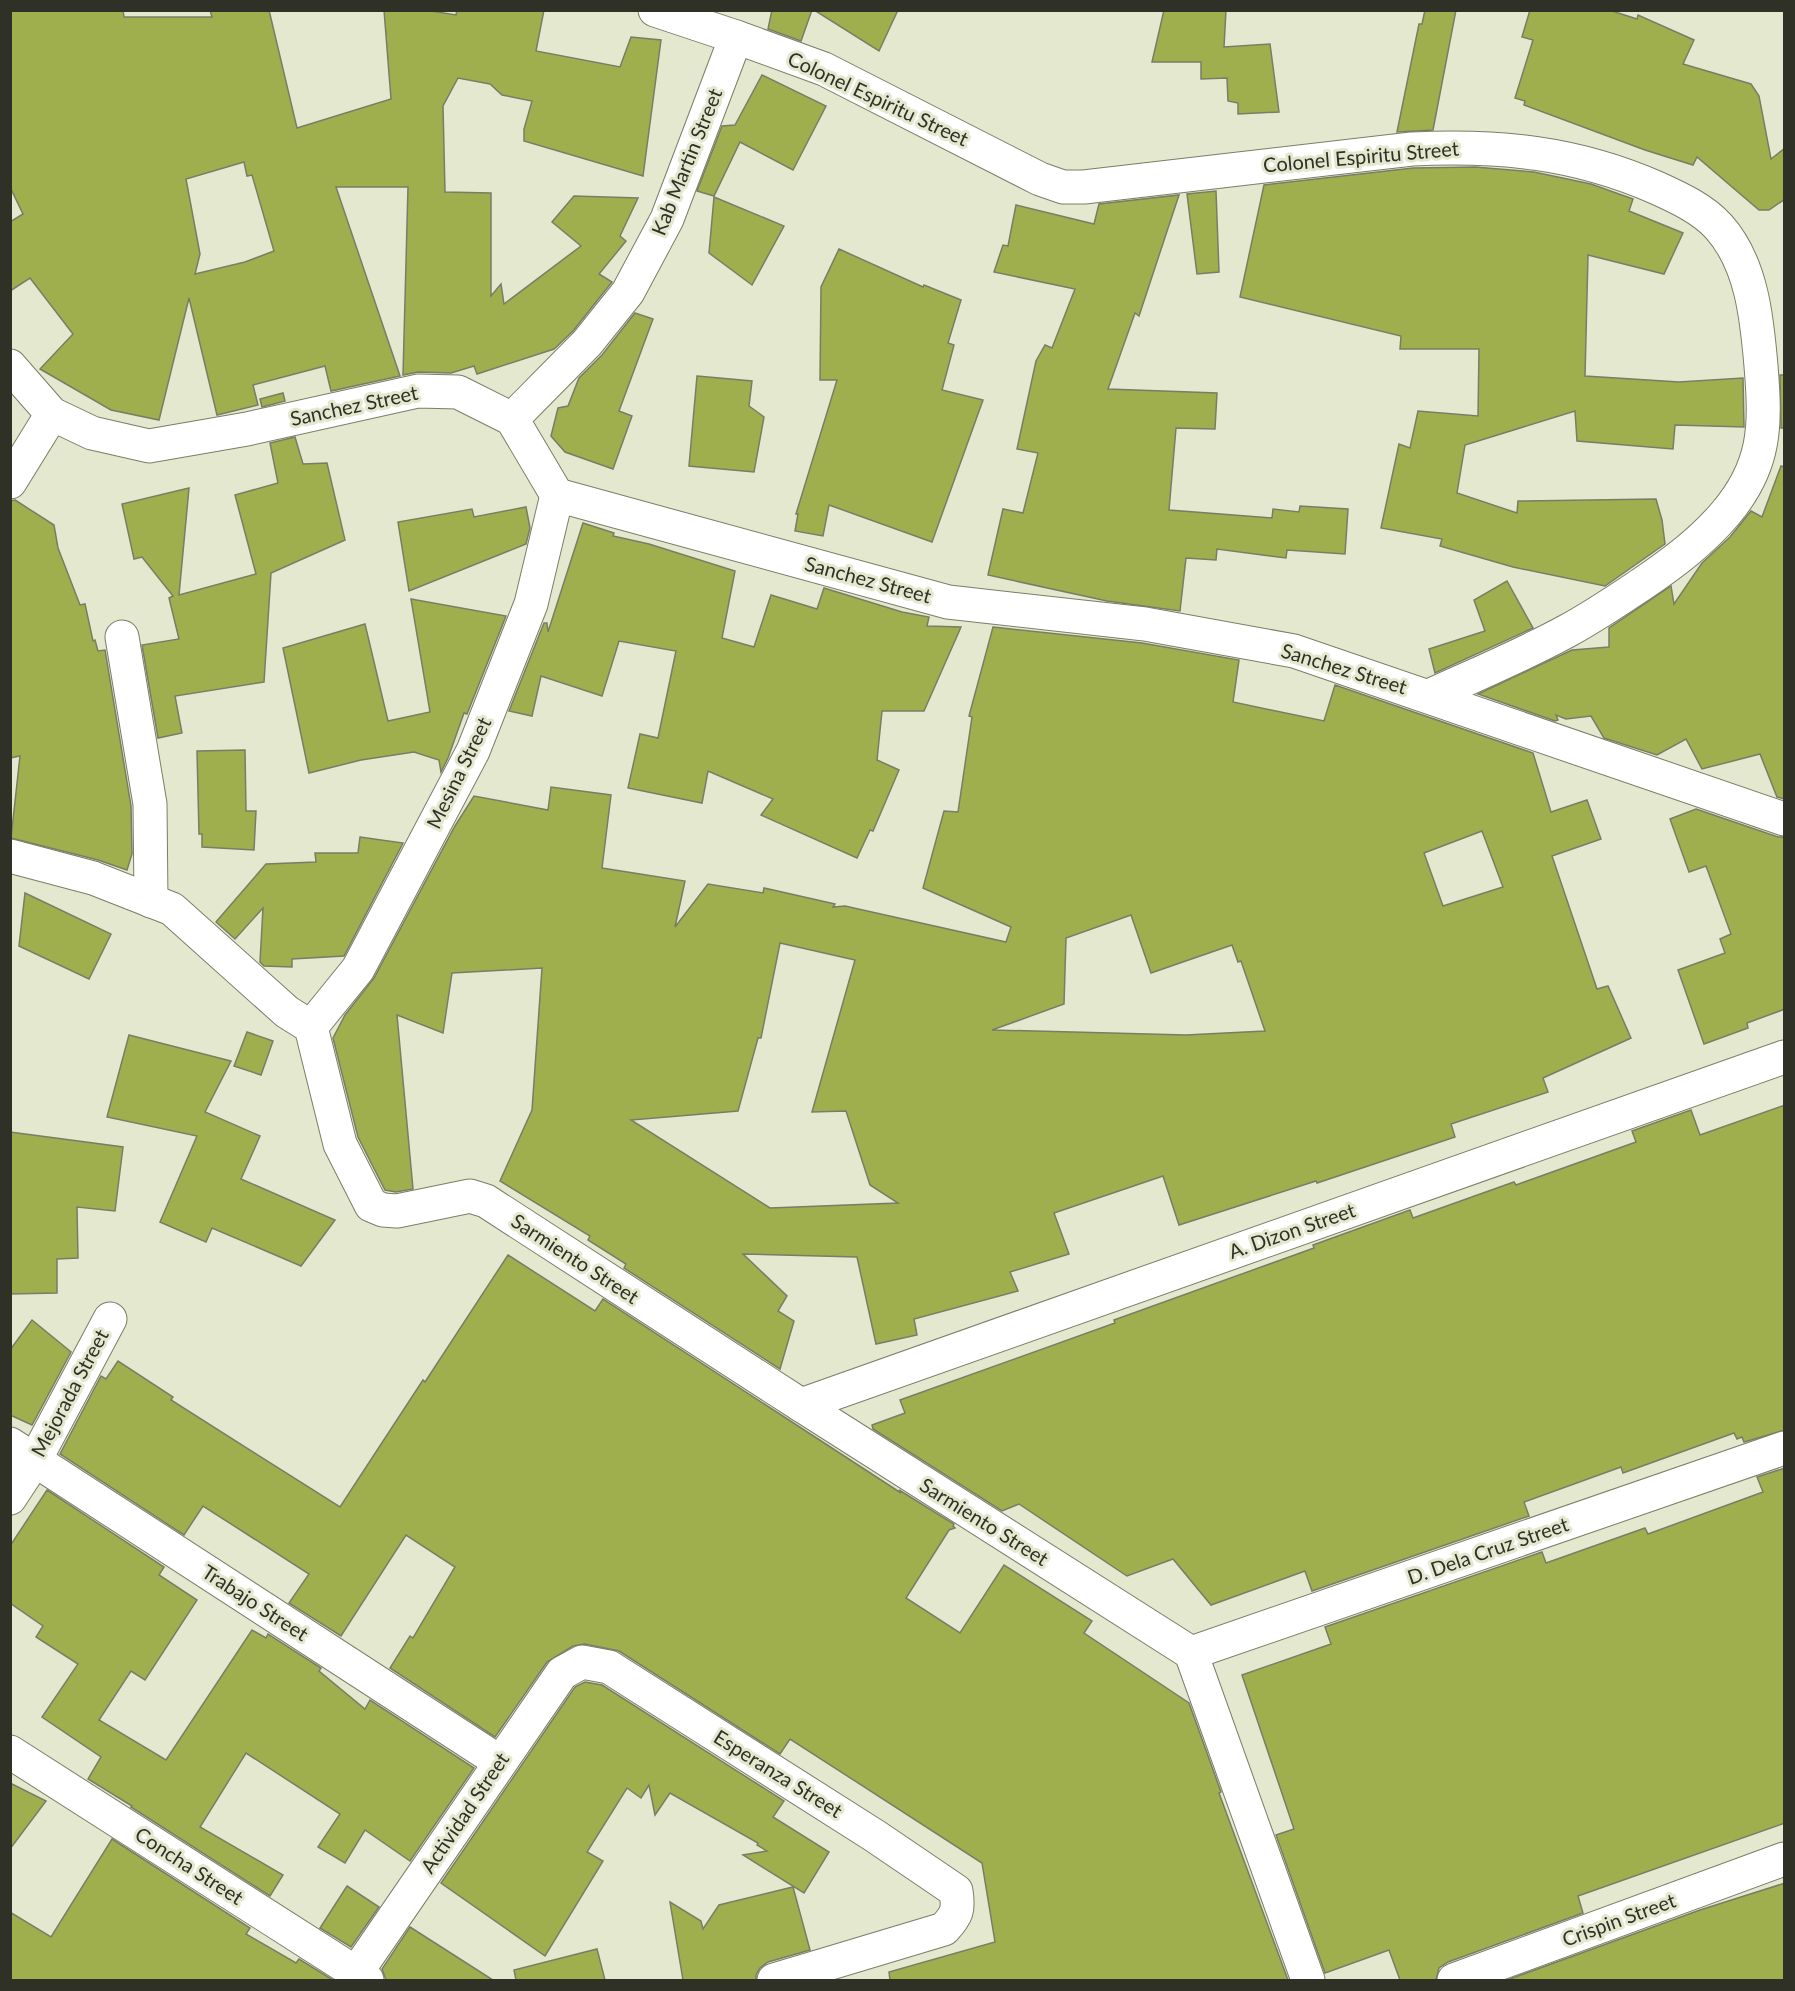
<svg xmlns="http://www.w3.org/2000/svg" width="1795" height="1991" viewBox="0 0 1795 1991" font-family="Lato,sans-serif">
<rect width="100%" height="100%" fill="#e3e8ce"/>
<g fill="#a0af4d" stroke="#797d66" stroke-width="1.5" fill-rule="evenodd">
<path d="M10,10H123L124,17H212L210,10H269L297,128L391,99L384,10H425L456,15L457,10H544L536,51L620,67L631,37L661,40L643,176L524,141V129L532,101L502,95L490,84L458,78L443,106L445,192L491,193V296L501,284L504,304L581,246L552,222L574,196L638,198L620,236L626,241L599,274L612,282L573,331L554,349L477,374L474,366L451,373L418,372L403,375L408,187H336L400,376L331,391L325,366L253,385L258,405L217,415L189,298L159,420L111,410L40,369L73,334L30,278L10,291V222L23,214L10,187ZM244,162L247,176L252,175L274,251L245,262L195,274L200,254L186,179Z"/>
<polygon points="772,10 812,10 801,41 768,29"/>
<polygon points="814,10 898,10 879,51"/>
<polygon points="1164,10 1226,10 1224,47 1270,44 1279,112 1238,114 1238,103 1228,101 1227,78 1201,79 1201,62 1152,62"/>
<polygon points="1425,10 1456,10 1433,130 1397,132 1419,24 1422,24"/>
<polygon points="1530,10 1609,10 1637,19 1638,15 1694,40 1683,64 1751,84 1759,96 1771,159 1785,148 1785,199 1769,210 1759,210 1697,157 1693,165 1645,150 1524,105 1525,101 1515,98 1533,40 1522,37"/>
<polygon points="762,75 826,106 793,170 740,142 714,196 697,191 722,126 735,125"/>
<polygon points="1475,167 1534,172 1591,184 1633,199 1629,211 1683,233 1664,274 1588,255 1585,376 1679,382 1743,378 1744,427 1675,425 1673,449 1577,441 1575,411 1465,445 1457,493 1517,513 1518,501 1656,499 1662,520 1665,544 1605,586 1513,567 1440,546 1442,539 1381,528 1399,444 1410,448 1418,411 1478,416 1479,349 1400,349 1401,336 1240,297 1264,185 1413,168"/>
<polygon points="1216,191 1219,272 1197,274 1187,194"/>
<polygon points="1179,195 1139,316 1135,313 1108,389 1217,393 1215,429 1176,428 1169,510 1272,518 1273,509 1299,512 1300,506 1348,509 1345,554 1287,550 1286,558 1217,549 1216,560 1186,558 1180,611 1107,601 988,575 1003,509 1023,513 1038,453 1017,449 1036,361 1045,345 1052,348 1075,289 994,272 1003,245 1008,246 1016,205 1094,224 1099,204"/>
<polygon points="714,197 784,226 752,285 709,253"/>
<polygon points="839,249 923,287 924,285 961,300 948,343 954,345 942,390 983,400 932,542 829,505 823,536 795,531 798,514 796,514 837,380 820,380 821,287"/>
<polygon points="635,313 653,319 619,411 632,416 613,469 565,452 551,436 558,408 568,406 579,378 602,355"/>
<polygon points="1780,375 1785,375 1785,428 1781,428"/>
<polygon points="697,376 752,381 749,406 764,417 754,472 689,466"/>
<polygon points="283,393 285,401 262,407 260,399"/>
<polygon points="295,437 303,464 327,463 345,540 271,573 264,682 175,696 182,733 158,738 142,645 179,639 169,598 173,596 142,557 134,559 122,504 189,488 179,595 256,574 235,495 278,483 270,443"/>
<polygon points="1781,466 1785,467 1785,799 1777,797 1760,754 1702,769 1686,739 1657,755 1604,738 1591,716 1566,719 1556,715 1558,720 1555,721 1478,694 1572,650 1609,647 1609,628 1671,586 1674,604 1702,563 1730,537 1751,511 1762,517"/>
<polygon points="15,500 54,525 58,548 80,605 85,604 93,641 95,640 98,651 105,650 131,806 132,854 127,870 98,860 11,838 20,756 10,758 10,501"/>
<polygon points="526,507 530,528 526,544 409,591 398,522 472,509 474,517"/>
<polygon points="583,523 614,533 613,536 649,544 735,571 722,638 754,647 771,595 817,609 824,588 902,612 929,617 927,626 961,627 924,711 882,711 877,760 899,770 873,831 870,830 857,858 761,815 773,799 708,771 702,803 628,788 640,734 658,738 676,651 619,641 602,696 541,676 532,716 509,711 544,623 547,623 548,632"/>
<polygon points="1507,581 1533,628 1435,673 1429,649 1485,631 1474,600"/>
<polygon points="411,599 506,616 467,714 464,713 448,758 441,772 439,760 414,752 361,760 309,773 283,648 365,624 388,721 430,712"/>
<path d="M993,627L1142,643L1239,660L1233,702L1324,721L1335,685L1533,753L1551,812L1587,800L1601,839L1552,856L1597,989L1608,986L1631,1038L1543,1078L1548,1092L1451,1124L1455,1137L1317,1183L1316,1181L1179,1225L1163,1176L1054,1213L1069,1254L1010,1272L1018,1291L914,1319L917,1335L876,1344L857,1257L743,1254L787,1296L778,1311L794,1321L780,1369L624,1268L626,1264L588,1240L590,1236L500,1181L532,1110L542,968L452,973L443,1033L397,1015L413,1189L396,1192L385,1190L358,1137L333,1038L345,1015L374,978L455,826L474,796L548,810L551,787L611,795L602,868L685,881L675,927L708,884L763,893L764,888L835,904L833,907L845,906L1006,942L1011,927L923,888L944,811L958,812L972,717L969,716ZM1482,831L1503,887L1443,906L1424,853ZM1131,915L1151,973L1232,945L1238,962L1241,961L1265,1031L1186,1035L992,1030L1064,1004L1066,938ZM780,943L855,960L812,1112L846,1111L870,1185L898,1203L770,1208L631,1120L738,1111L758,1038H761Z"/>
<polygon points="245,750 246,811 256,811 254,850 202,847 202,834 199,834 197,751"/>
<polygon points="1696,809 1778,837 1785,837 1785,1009 1747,1023 1748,1028 1704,1044 1678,970 1725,953 1720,939 1731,934 1706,866 1689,872 1670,819"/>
<polygon points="360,837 403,843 344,956 292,959 292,967 264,966 260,962 263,908 235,939 216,922 266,864 316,862 315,853 358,853"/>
<polygon points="25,893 111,934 89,979 19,946"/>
<polygon points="247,1032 273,1041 261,1075 234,1066"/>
<polygon points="129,1035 231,1061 205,1112 260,1136 241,1179 335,1220 301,1266 212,1228 206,1242 160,1222 197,1136 107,1117"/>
<polygon points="1785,1105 1785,1430 1744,1442 1742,1437 1737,1439 1734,1433 1623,1473 1621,1467 1524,1502 1529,1516 1312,1591 1305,1571 1211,1605 1173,1559 1127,1576 1019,1504 1002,1511 873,1429 872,1425 905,1413 900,1400 1115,1323 1114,1320 1314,1248 1313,1245 1410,1210 1413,1218 1514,1182 1516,1185 1636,1142 1632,1131 1691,1110 1700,1135"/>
<polygon points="10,1132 123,1147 115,1211 77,1207 78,1258 57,1259 57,1293 10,1294"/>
<polygon points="508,1255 595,1311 603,1299 901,1493 899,1490 954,1524 953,1526 955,1528 949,1530 906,1598 960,1633 1004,1565 1092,1621 1084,1633 1189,1703 1221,1792 1219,1793 1288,1980 890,1980 889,1972 995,1942 982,1863 790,1739 780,1754 619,1651 585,1644 573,1646 547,1662 495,1737 390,1668 410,1636 413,1638 455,1567 406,1535 341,1636 289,1603 309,1574 203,1506 184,1535 60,1454 101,1376 106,1379 118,1361 173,1397 171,1400 340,1507 423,1380 425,1382"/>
<polygon points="32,1320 71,1352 32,1425 10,1415 10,1350"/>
<polygon points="1785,1468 1785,1823 1578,1896 1583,1913 1448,1962 1439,1968 1436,1980 1400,1980 1389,1950 1325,1973 1276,1835 1294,1829 1242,1675 1331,1644 1325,1627 1542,1552 1546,1563 1645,1528 1648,1534 1763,1492 1757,1477"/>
<polygon points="47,1490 164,1567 159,1575 197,1600 145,1680 131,1671 99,1720 166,1760 252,1630 266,1638 268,1634 321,1668 319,1671 365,1709 370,1700 474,1768 410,1861 365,1830 345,1863 318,1847 340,1814 246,1753 200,1827 283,1875 270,1896 131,1807 132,1806 88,1779 101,1757 42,1717 78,1664 36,1637 43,1626 10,1603 10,1546"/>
<polygon points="585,1682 602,1685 784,1801 773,1817 829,1852 804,1893 743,1855 767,1851 757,1845 758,1843 670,1793 655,1815 649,1785 641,1798 627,1788 587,1852 603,1861 545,1956 441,1883 575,1687"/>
<polygon points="10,1783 46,1801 10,1849"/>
<polygon points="112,1839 250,1928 246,1934 296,1963 299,1959 333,1980 10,1980 10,1912 51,1937"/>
<polygon points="1785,1883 1785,1980 1507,1980 1700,1910"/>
<polygon points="347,1886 379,1907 351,1947 320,1928"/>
<polygon points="793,1887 810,1950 768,1962 760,1968 756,1975 756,1980 683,1980 670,1902 701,1921 703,1929 719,1905"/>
<polygon points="410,1927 493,1980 386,1980 382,1969"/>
<polygon points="597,1949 605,1980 516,1980 514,1970"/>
</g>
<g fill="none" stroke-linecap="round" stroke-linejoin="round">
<defs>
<g id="minor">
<path d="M655,10L736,37L824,69L1040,179L1063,187H1084L1412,149C1500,145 1575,152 1657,188C1679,198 1703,209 1719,227C1752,264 1757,319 1761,366C1766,426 1766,466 1725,514C1701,542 1673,563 1642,584C1618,600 1593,617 1567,631C1523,655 1475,675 1429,696"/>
<polyline points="10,366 52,414 92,433 149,446 247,429 418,391 458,392 512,419 557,495 948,602 1145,624 1294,651 1784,819"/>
<polyline points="512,419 587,343 628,292 667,219 736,37"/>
<polyline points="10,482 52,414"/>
<polyline points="122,637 150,804 151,901"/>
<polyline points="10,856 93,878 172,909 287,1012 311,1027 340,1144 371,1205 383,1210 397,1211 470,1196 486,1201 801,1405 1191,1653 1308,1980"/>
<polyline points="311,1027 358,969 473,751 531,604 557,495"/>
<polyline points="801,1405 1784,1057"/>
<polyline points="10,1444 500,1762"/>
<polyline points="10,1498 35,1460 110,1319"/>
<polyline points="1191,1653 1784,1448"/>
<polyline points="10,1752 367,1980"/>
<path d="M356,1973L562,1673L582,1662L609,1667L875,1836L956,1891C959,1910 957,1915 944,1929L774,1980"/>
<polyline points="1454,1980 1784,1859"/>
</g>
</defs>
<use href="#minor" stroke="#7a7e67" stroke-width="35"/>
<use href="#minor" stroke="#fff" stroke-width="33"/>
</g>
<g text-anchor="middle" stroke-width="6" stroke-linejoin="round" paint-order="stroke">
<g font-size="20" fill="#2f3127" stroke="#e3e8ce">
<text transform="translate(878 99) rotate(25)" y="7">Colonel Espiritu Street</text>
<text transform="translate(1361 157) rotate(-5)" y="7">Colonel Espiritu Street</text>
<text transform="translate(687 162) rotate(-68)" y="7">Kab Martin Street</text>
<text transform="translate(354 406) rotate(-12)" y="7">Sanchez Street</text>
<text transform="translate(868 580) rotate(15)" y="7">Sanchez Street</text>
<text transform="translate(1344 669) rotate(17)" y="7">Sanchez Street</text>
<text transform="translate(459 773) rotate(-64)" y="7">Mesina Street</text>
<text transform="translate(1292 1231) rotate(-19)" y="7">A. Dizon Street</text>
<text transform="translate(575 1259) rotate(33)" y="7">Sarmiento Street</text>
<text transform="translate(70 1393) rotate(-62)" y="7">Mejorada Street</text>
<text transform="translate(984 1522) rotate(32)" y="7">Sarmiento Street</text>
<text transform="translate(1488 1551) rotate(-19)" y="7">D. Dela Cruz Street</text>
<text transform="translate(255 1603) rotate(33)" y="7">Trabajo Street</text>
<text transform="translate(778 1774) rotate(32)" y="7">Esperanza Street</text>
<text transform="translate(465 1813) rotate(-56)" y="7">Actividad Street</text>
<text transform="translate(189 1866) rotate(33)" y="7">Concha Street</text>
<text transform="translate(1619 1920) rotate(-20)" y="7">Crispin Street</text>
</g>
</g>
<rect width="1795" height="1991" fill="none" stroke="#2f3127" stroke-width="24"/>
</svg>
